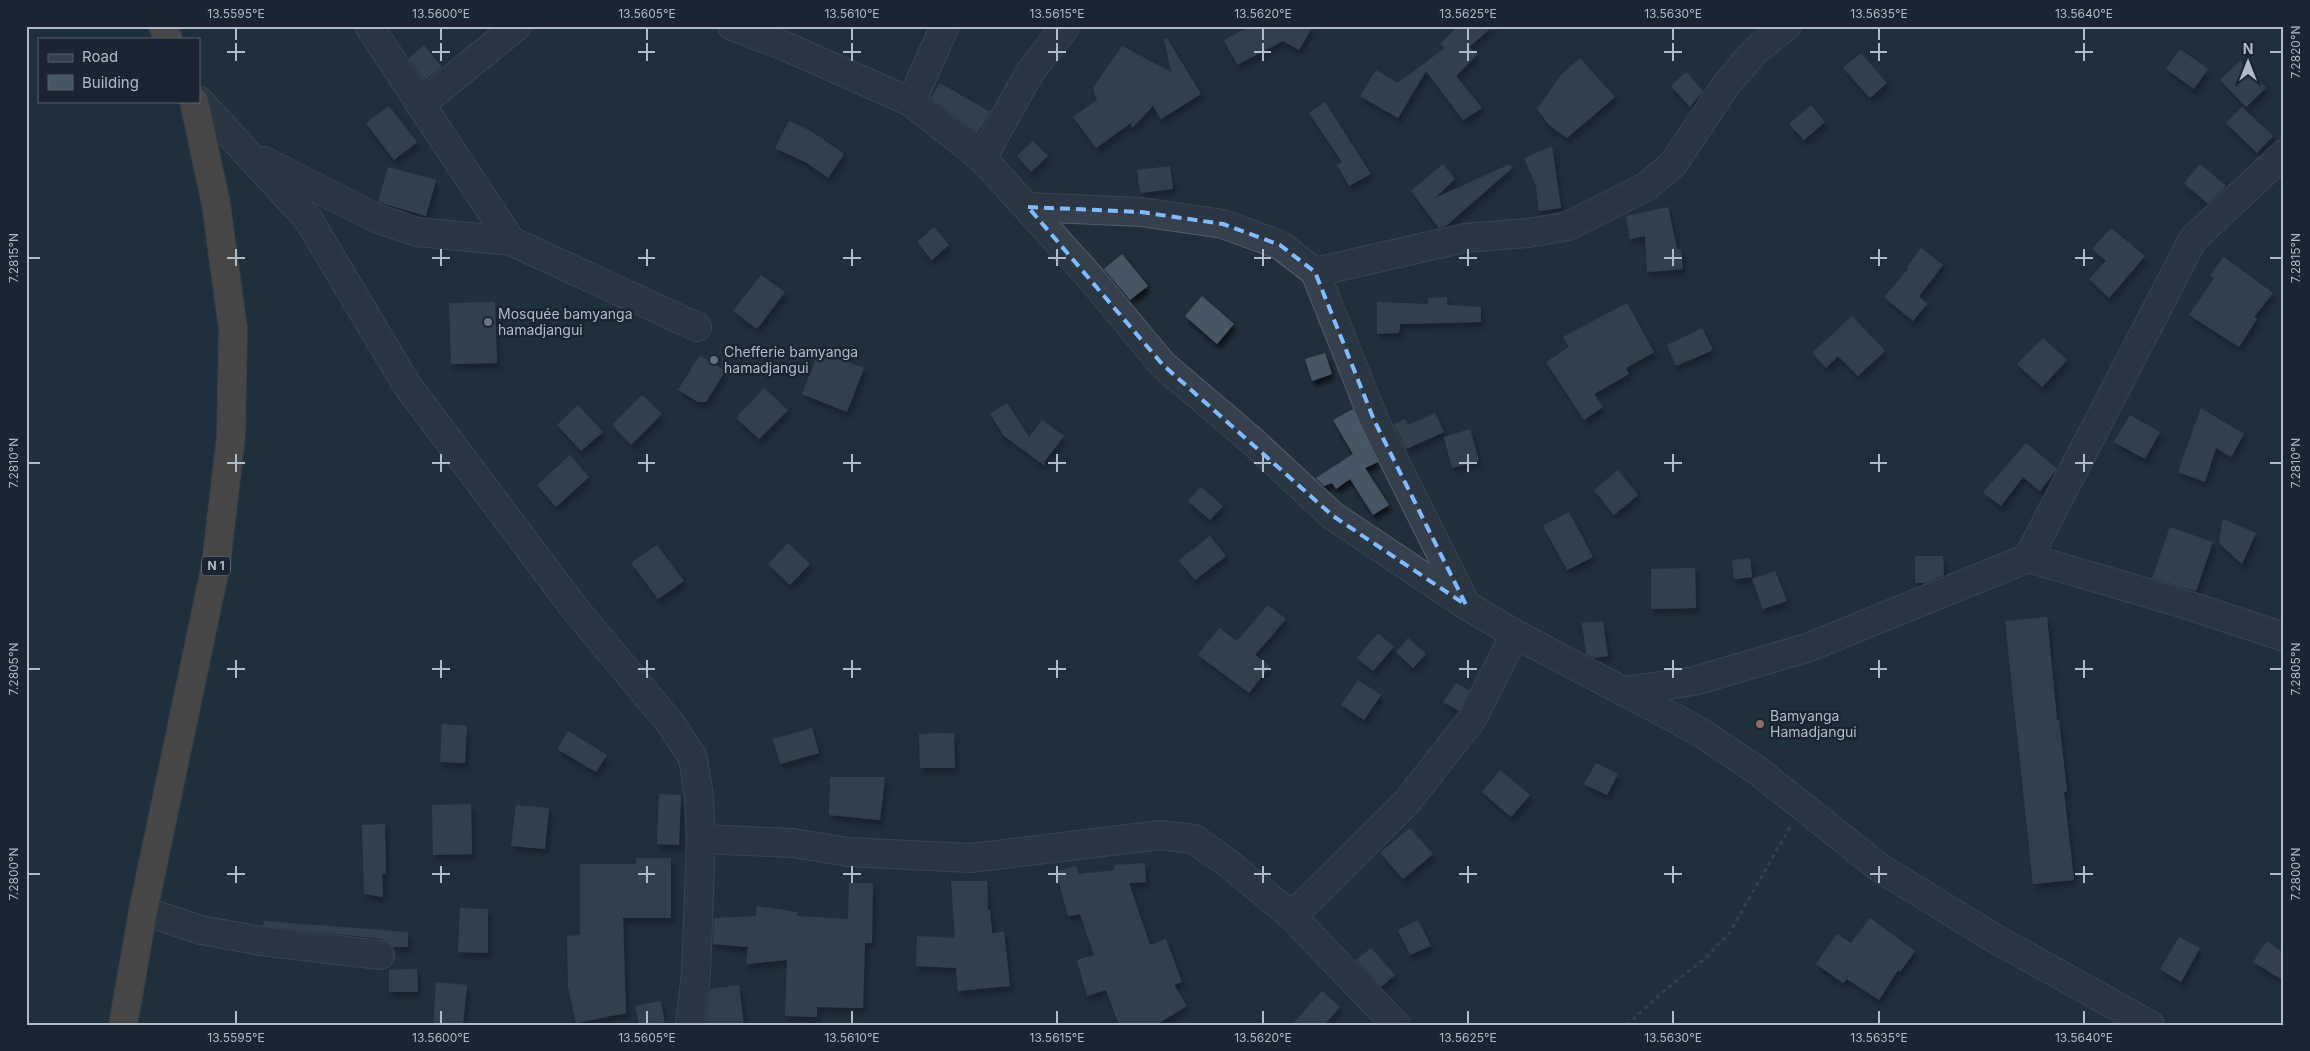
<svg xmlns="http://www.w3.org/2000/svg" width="2310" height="1051" viewBox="0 0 2310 1051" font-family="Inter,sans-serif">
<defs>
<filter id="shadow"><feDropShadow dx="3" dy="5.5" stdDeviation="2.5" flood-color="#0009"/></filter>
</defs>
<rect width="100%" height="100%" fill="#212f3c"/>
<g fill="#475665" filter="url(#shadow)">
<polygon points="1250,26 1313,26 1299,50 1283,41 1237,65 1224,40"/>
<polygon points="1458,26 1493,26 1469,47 1477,55 1456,76 1482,108 1463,120 1426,71 1398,118 1360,96 1376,70 1398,83 1445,48 1440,44"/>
<polygon points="1167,38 1201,94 1161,119 1153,106 1132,128 1131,123 1096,148 1073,117 1097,100 1093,88 1122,46 1171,72 1164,39"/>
<polygon points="424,45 442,67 424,81 409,58"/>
<polygon points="2180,49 2208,69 2194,89 2166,69"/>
<polygon points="1861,53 1887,83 1870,98 1843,68"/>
<polygon points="1580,58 1615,97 1567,138 1549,125 1537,109 1561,75"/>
<polygon points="2240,61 2266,88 2246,107 2220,80"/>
<polygon points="1686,72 1703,91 1690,107 1671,86"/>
<polygon points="940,83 990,112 977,134 931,98"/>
<polygon points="1325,102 1371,174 1349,186 1337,165 1342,162 1309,113"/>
<polygon points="1811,105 1825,122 1804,140 1789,124"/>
<polygon points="389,106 417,142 394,160 366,123"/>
<polygon points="2242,107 2273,136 2257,153 2226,123"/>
<polygon points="789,121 811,131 844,154 828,178 807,163 775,148"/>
<polygon points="1033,141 1048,156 1031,172 1017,156"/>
<polygon points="1552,146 1561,208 1539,211 1536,186 1524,158"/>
<polygon points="1443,164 1455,179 1435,198 1510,164 1512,168 1446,226 1439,228 1411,191"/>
<polygon points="2200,164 2226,186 2208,204 2184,183"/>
<polygon points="1170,166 1173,189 1140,193 1137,170"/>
<polygon points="388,167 436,180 426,216 378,202"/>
<polygon points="1668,207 1677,249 1681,249 1683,269 1647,272 1645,236 1630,239 1626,216"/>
<polygon points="934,227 949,245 932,260 917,242"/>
<polygon points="2111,228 2145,256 2109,298 2089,279 2106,261 2092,249"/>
<polygon points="1921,248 1943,265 1919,296 1927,304 1913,321 1884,297 1909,268 1907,267"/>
<polygon points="1122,254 1148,286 1130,300 1104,269"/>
<polygon points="2224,257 2273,293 2254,317 2257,319 2239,347 2189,315 2214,278 2210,275"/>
<polygon points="761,275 785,292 757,329 733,311"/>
<polygon points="1202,296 1234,324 1217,344 1185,316"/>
<polygon points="1447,297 1447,305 1481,307 1481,322 1400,324 1399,333 1377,334 1377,302 1428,304 1428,298"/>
<polygon points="495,302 497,363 451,364 449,303"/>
<polygon points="1627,303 1654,352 1626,368 1629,374 1594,394 1603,407 1584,420 1546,362 1569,347 1563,337"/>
<polygon points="1852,316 1885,351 1858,376 1838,356 1826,368 1812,353"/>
<polygon points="1702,328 1713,350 1676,366 1667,345"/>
<polygon points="2043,338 2067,360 2042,387 2017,364"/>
<polygon points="819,351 864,368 847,412 802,394"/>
<polygon points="1325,353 1332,374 1312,381 1305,359"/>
<polygon points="700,355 725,371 706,402 698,402 678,390"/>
<polygon points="764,388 788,410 759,439 736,418"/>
<polygon points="642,395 662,414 631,445 612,425"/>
<polygon points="1007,403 1029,437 1042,420 1064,436 1044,462 1045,466 1004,436 990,414"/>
<polygon points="578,405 603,432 581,451 557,425"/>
<polygon points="2201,408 2244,434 2231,457 2216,448 2205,482 2178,472"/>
<polygon points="1353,409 1378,462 1365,468 1389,505 1373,515 1350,479 1336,489 1332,483 1324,486 1316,478 1353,454 1333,420"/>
<polygon points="1435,413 1444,432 1406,449 1394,424 1405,419 1408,425"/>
<polygon points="2130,415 2160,432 2145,459 2114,442"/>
<polygon points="1470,429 1479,461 1452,468 1444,437"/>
<polygon points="2026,443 2057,469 2040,491 2023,477 2001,506 1983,493"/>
<polygon points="570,455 589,477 556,507 537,485"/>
<polygon points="1618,470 1638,495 1614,515 1594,490"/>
<polygon points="1201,487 1223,506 1210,520 1188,501"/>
<polygon points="1569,512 1593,557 1567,570 1543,526"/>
<polygon points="2223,519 2256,533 2242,564 2219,543"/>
<polygon points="2170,527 2213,542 2196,591 2152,578"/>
<polygon points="1210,536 1226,556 1195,580 1179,560"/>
<polygon points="788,543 810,564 790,585 768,564"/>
<polygon points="657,545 684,581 658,599 631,563"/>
<polygon points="1915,556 1943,556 1944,575 1925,583 1915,583"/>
<polygon points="1750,558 1752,577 1734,579 1732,560"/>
<polygon points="1695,568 1696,608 1651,609 1651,569"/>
<polygon points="1775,571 1787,601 1763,609 1752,579"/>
<polygon points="1268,605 1286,619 1255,655 1270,666 1249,693 1198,655 1219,628 1237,641"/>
<polygon points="2047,617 2057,720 2059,720 2067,792 2064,792 2074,880 2033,884 2005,621"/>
<polygon points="1603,621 1608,656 1594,658 1586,654 1582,623"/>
<polygon points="1378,633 1394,647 1373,671 1357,658"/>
<polygon points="1408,638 1426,654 1413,668 1396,652"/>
<polygon points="1358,680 1381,695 1364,720 1341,705"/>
<polygon points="1456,683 1469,691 1459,711 1443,702"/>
<polygon points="442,724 467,726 465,763 440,762"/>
<polygon points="812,728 819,753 780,764 773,739"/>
<polygon points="568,731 607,755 596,772 557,749"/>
<polygon points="954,733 955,768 920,768 919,734"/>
<polygon points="1596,763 1618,774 1607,795 1584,784"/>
<polygon points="1500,770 1530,795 1511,817 1482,792"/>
<polygon points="830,777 885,777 880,820 829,815"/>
<polygon points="659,794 681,795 679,845 657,844"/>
<polygon points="471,804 472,854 433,855 432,805"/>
<polygon points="516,805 549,808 545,849 511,846"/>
<polygon points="385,824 386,874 382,874 383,897 364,894 362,825"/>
<polygon points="1410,828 1433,854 1403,879 1380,853"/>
<polygon points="636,858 671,858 671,918 623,918 626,1013 576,1023 568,987 567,936 580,935 580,864 636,864"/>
<polygon points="1145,863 1146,882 1129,883 1150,945 1166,939 1182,982 1174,985 1187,1006 1156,1025 1119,1025 1106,990 1087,996 1077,960 1094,955 1080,914 1068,916 1056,871 1077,866 1079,874 1115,870 1114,865"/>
<polygon points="951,881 987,881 988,910 990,910 992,933 1004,932 1010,986 958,991 956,968 916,966 917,936 955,938"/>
<polygon points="849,883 873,883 872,943 865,943 863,1008 817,1007 817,1017 785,1016 787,960 746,964 748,947 713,944 714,918 756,916 757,906 797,912 797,916 848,919"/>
<polygon points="460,908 488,909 488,953 458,952"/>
<polygon points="1870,918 1915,951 1900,972 1898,970 1879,1000 1847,979 1843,983 1816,964 1837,934 1851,943"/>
<polygon points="1418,920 1431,946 1410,955 1398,930"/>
<polygon points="264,921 408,932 408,947 393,947 382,939 263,926"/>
<polygon points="2179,937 2200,948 2181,982 2160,969"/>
<polygon points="2267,941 2284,953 2284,981 2253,962"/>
<polygon points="1371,948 1395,975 1381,987 1356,960"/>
<polygon points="417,969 418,992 389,992 389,970"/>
<polygon points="436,982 467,985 463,1025 433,1025"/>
<polygon points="739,985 744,1025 706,1025 710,989"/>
<polygon points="1322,991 1340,1007 1324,1025 1292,1025"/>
<polygon points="661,1001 665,1025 639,1025 635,1006"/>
</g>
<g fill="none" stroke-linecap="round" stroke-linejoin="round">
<defs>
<g id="minor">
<polyline points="369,26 511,241"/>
<polyline points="732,26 787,47 911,102 982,158 1090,277 1163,365 1250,439 1333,516 1466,605 1515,634 1697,730 1758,771 1880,868 1994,938 2150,1025"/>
<polyline points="199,101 308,219 407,385 575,609 671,724 693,758 699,797 701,839 696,973 690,1025"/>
<polyline points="911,102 945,26"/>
<polyline points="420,105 517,26"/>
<polyline points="982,158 1030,72 1066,26"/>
<polyline points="264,161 376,218 417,232 511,241 697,327"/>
<polyline points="1028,207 1141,212 1223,224 1280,245 1315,272 1374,420 1466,604"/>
<polyline points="1315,272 1465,238 1528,233 1568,226 1614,203 1647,186 1673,164 1726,85 1755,51 1787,26"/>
<polyline points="2028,558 2175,601 2284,637"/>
<polyline points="1624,691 1694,681 1807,648 2028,558 2193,239 2284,154"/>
<polyline points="701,839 793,843 848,852 971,858 1160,835 1194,839 1229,864 1292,916 1396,1025"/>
<polyline points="143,911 201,930 261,941 380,955"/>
<polyline points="1292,916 1406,803 1472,719 1515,634"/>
</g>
<g id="highway">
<polyline points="163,26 168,39"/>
<polyline points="123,1025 143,911 216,564 231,436 233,329 216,204 194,101"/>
</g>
</defs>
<use href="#minor" stroke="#535e6a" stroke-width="30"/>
<use href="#highway" stroke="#404b57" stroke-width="30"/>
<polyline stroke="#41595a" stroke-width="3" stroke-dasharray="4 4" stroke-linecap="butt" points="1627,1025 1660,994 1708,956 1730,932 1790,827"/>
<use href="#minor" stroke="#35404c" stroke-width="28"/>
<use href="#highway" stroke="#726351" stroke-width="28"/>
</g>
<path d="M0 0H2310V1051H0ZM1028,207L1141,212L1223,224L1280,245L1315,272L1374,420L1466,605L1333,516L1163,365Z" fill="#212f3c" fill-opacity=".55" fill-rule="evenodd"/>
<path fill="none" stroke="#80bbfd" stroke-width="4" stroke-dasharray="10 6" stroke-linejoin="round" d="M1028,207L1141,212L1223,224L1280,245L1315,272L1374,420L1466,605L1333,516L1163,365Z"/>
<path fill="none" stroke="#b0bbc8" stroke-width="2" d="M236,28V40M441,28V40M647,28V40M852,28V40M1057,28V40M1263,28V40M1468,28V40M1673,28V40M1879,28V40M2084,28V40M236,43V61M441,43V61M647,43V61M852,43V61M1057,43V61M1263,43V61M1468,43V61M1673,43V61M1879,43V61M2084,43V61M227,52H245M432,52H450M638,52H655M843,52H861M1048,52H1066M1254,52H1271M1459,52H1477M1664,52H1682M1870,52H1887M2075,52H2093M2270,52H2282M236,249V266M441,249V266M647,249V266M852,249V266M1057,249V266M1263,249V266M1468,249V266M1673,249V266M1879,249V266M2084,249V266M28,258H40M227,258H245M432,258H450M638,258H655M843,258H861M1048,258H1066M1254,258H1271M1459,258H1477M1664,258H1682M1870,258H1887M2075,258H2093M2270,258H2282M236,454V472M441,454V472M647,454V472M852,454V472M1057,454V472M1263,454V472M1468,454V472M1673,454V472M1879,454V472M2084,454V472M28,463H40M227,463H245M432,463H450M638,463H655M843,463H861M1048,463H1066M1254,463H1271M1459,463H1477M1664,463H1682M1870,463H1887M2075,463H2093M2270,463H2282M236,660V678M441,660V678M647,660V678M852,660V678M1057,660V678M1263,660V678M1468,660V678M1673,660V678M1879,660V678M2084,660V678M28,669H40M227,669H245M432,669H450M638,669H655M843,669H861M1048,669H1066M1254,669H1271M1459,669H1477M1664,669H1682M1870,669H1887M2075,669H2093M2270,669H2282M236,866V883M441,866V883M647,866V883M852,866V883M1057,866V883M1263,866V883M1468,866V883M1673,866V883M1879,866V883M2084,866V883M28,874H40M227,874H245M432,874H450M638,874H655M843,874H861M1048,874H1066M1254,874H1271M1459,874H1477M1664,874H1682M1870,874H1887M2075,874H2093M2270,874H2282M236,1011V1024M441,1011V1024M647,1011V1024M852,1011V1024M1057,1011V1024M1263,1011V1024M1468,1011V1024M1673,1011V1024M1879,1011V1024M2084,1011V1024"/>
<circle fill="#6b7280" stroke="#1a2531" stroke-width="2" cx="488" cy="322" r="5"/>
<circle fill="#5c6f8a" stroke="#1a2531" stroke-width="2" cx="714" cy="360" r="5"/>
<circle fill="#8d6e63" stroke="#1a2531" stroke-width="2" cx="1760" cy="724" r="5"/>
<g text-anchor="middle" stroke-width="5" stroke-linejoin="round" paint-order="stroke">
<rect fill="#1a2531" stroke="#838e9b" stroke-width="1" x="202" y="556.5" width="28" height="19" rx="4"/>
<g font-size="12" font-weight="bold" fill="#b0bbc8">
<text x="216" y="570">N 1</text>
</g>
<g font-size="14" fill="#b0bbc8" stroke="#1a2531" text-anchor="start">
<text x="498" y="319">Mosquée bamyanga<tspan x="498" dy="16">hamadjangui</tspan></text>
<text x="724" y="357">Chefferie bamyanga<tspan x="724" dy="16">hamadjangui</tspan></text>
<text x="1770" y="721">Bamyanga<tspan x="1770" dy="16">Hamadjangui</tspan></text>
</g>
</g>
<rect width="2310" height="1051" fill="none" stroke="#1a2531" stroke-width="55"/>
<rect x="38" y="38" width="162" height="65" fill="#1a2531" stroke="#56616d"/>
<rect x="48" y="54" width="25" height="8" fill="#35404c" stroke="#56616d"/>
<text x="82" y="62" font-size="15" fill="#b0bbc8">Road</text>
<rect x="48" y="75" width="25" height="15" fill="#475665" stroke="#56616d"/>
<text x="82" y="88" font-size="15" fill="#b0bbc8">Building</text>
<g transform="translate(2248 62)" stroke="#1a2531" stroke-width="4" paint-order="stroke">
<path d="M0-4L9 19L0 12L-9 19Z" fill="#b0bbc8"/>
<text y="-8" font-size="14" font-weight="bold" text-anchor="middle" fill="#b0bbc8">N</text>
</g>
<rect x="28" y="28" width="2254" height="996" fill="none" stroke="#b0bbc8" stroke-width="2"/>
<g font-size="12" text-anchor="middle" fill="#b0bbc8">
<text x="236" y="18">13.5595°E</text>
<text x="441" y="18">13.5600°E</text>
<text x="647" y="18">13.5605°E</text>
<text x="852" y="18">13.5610°E</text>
<text x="1057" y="18">13.5615°E</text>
<text x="1263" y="18">13.5620°E</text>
<text x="1468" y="18">13.5625°E</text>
<text x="1673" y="18">13.5630°E</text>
<text x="1879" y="18">13.5635°E</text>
<text x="2084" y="18">13.5640°E</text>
<text transform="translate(2296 52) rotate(-90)" y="4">7.2820°N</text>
<text transform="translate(14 258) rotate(-90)" y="4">7.2815°N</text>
<text transform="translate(2296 258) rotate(-90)" y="4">7.2815°N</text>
<text transform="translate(14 463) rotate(-90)" y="4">7.2810°N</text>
<text transform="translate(2296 463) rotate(-90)" y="4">7.2810°N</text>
<text transform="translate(14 669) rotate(-90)" y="4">7.2805°N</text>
<text transform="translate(2296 669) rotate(-90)" y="4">7.2805°N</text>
<text transform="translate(14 874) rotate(-90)" y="4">7.2800°N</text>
<text transform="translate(2296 874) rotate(-90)" y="4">7.2800°N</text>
<text x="236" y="1042">13.5595°E</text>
<text x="441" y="1042">13.5600°E</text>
<text x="647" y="1042">13.5605°E</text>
<text x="852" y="1042">13.5610°E</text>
<text x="1057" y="1042">13.5615°E</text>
<text x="1263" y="1042">13.5620°E</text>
<text x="1468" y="1042">13.5625°E</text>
<text x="1673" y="1042">13.5630°E</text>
<text x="1879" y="1042">13.5635°E</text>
<text x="2084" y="1042">13.5640°E</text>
</g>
</svg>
